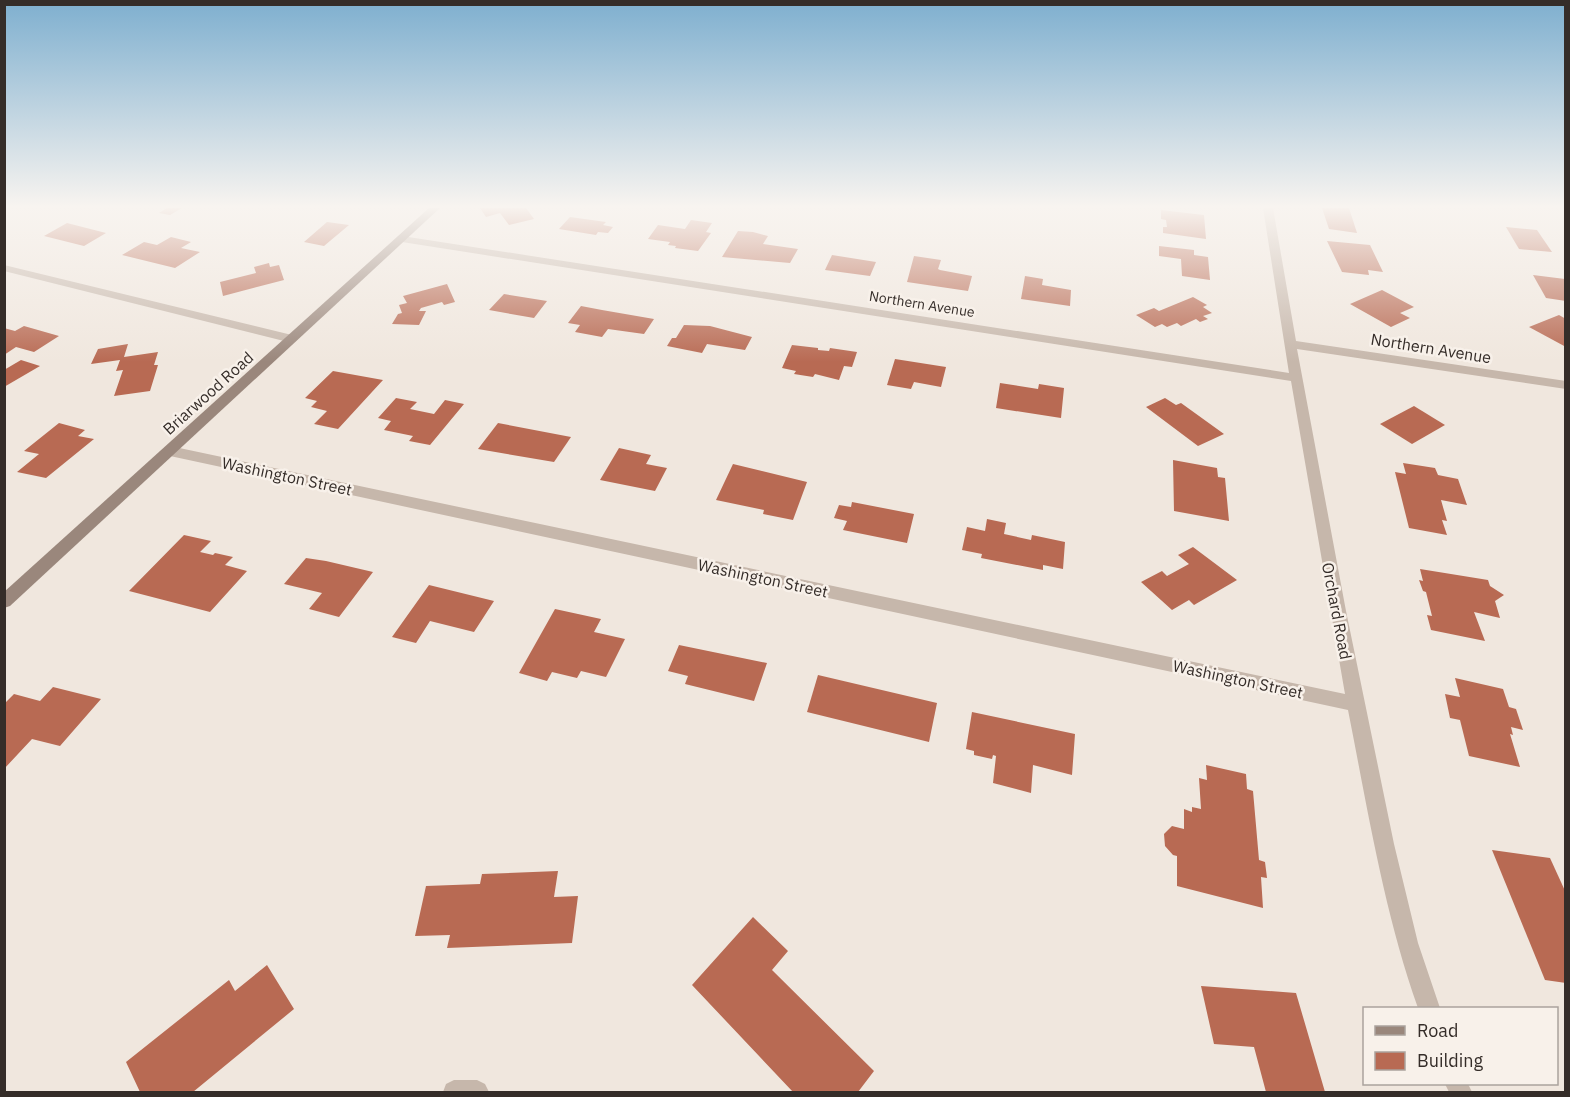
<svg xmlns="http://www.w3.org/2000/svg" width="1570" height="1097" viewBox="0 0 1570 1097" font-family="'IBM Plex Sans',sans-serif">
<rect width="100%" height="100%" fill="#f0e7de"/>
<g fill="#b86a53">
<polygon points="167,208 182,208 170,215 159,213"/>
<polygon points="480,208 526,208 534,219 509,225 500,213 486,217"/>
<polygon points="1322,208 1349,208 1357,233 1329,229"/>
<polygon points="1161,210 1204,215 1206,239 1163,233 1163,227 1167,227 1166,220 1161,219"/>
<polygon points="570,217 606,222 603,225 613,227 608,233 598,232 596,235 559,229"/>
<polygon points="691,220 712,223 706,232 711,233 698,251 675,248 676,246 668,245 670,242 648,239 658,225 685,229"/>
<polygon points="327,222 349,225 324,246 304,242"/>
<polygon points="67,223 106,233 84,246 44,236"/>
<polygon points="1506,227 1537,230 1552,252 1519,249"/>
<polygon points="738,231 753,232 768,236 763,244 798,249 790,263 722,257"/>
<polygon points="171,237 191,242 181,248 200,252 175,268 122,255 144,242 157,245"/>
<polygon points="1327,241 1370,245 1383,272 1368,270 1369,275 1342,272"/>
<polygon points="1159,246 1194,250 1194,255 1208,257 1210,280 1182,276 1181,259 1159,256"/>
<polygon points="832,255 876,262 870,276 825,270"/>
<polygon points="914,256 941,260 938,269 940,270 972,276 968,291 907,282"/>
<polygon points="269,263 270,267 279,265 284,280 223,296 220,282 256,273 254,267"/>
<polygon points="1533,275 1565,279 1566,301 1546,298"/>
<polygon points="1025,276 1043,279 1042,285 1071,290 1070,306 1021,299"/>
<polygon points="447,284 455,302 444,305 442,302 421,308 419,311 426,311 419,325 392,324 398,314 402,313 399,305 407,303 403,296"/>
<polygon points="1382,290 1414,307 1400,313 1410,318 1391,327 1350,304"/>
<polygon points="504,294 547,301 534,318 489,310"/>
<polygon points="1193,297 1207,305 1203,307 1212,313 1203,316 1208,319 1200,322 1196,319 1181,326 1177,323 1167,327 1162,324 1155,327 1136,315 1154,308 1159,311"/>
<polygon points="581,306 602,310 654,319 644,334 608,329 602,337 575,332 580,325 568,323"/>
<polygon points="1559,315 1566,319 1566,347 1529,327"/>
<polygon points="684,325 710,326 752,337 745,350 707,344 702,353 667,346 672,338 676,338"/>
<polygon points="24,326 59,336 34,352 16,347 4,355 4,328 15,331"/>
<polygon points="128,344 124,357 158,352 154,365 158,365 150,391 114,396 123,370 116,371 120,360 91,364 98,349"/>
<polygon points="792,345 818,348 818,350 829,351 830,348 857,352 852,367 844,366 839,380 815,374 813,377 794,374 796,371 782,368"/>
<polygon points="895,359 946,367 941,387 914,382 911,389 887,385"/>
<polygon points="21,360 40,366 4,387 4,370"/>
<polygon points="333,371 383,380 338,429 314,424 327,411 311,407 317,401 305,398"/>
<polygon points="1000,383 1038,389 1039,384 1064,388 1061,418 996,408"/>
<polygon points="396,398 417,402 410,409 434,414 445,400 464,404 430,445 409,441 413,436 384,430 391,421 378,418"/>
<polygon points="1165,398 1176,405 1181,403 1224,434 1198,446 1146,407"/>
<polygon points="1414,406 1445,425 1412,444 1380,424"/>
<polygon points="59,423 85,430 78,436 94,439 46,478 17,472 39,454 24,451"/>
<polygon points="498,423 571,437 554,462 478,449"/>
<polygon points="619,448 651,455 646,464 667,468 655,491 600,480"/>
<polygon points="1173,460 1217,468 1218,477 1225,478 1229,521 1174,511"/>
<polygon points="1403,463 1435,468 1438,475 1458,479 1467,505 1441,500 1447,521 1442,520 1447,535 1409,528 1395,472 1406,474"/>
<polygon points="733,464 807,482 793,520 763,514 764,510 716,500"/>
<polygon points="852,502 914,514 907,543 843,530 847,521 834,518 839,505 851,507"/>
<polygon points="987,519 1006,523 1004,534 1031,540 1032,535 1065,542 1063,569 1043,565 1043,570 981,558 982,554 962,550 967,527 985,531"/>
<polygon points="184,535 211,541 200,552 213,555 215,553 233,557 225,565 247,571 210,612 129,591"/>
<polygon points="1193,547 1237,580 1194,605 1189,600 1172,610 1141,582 1162,571 1167,576 1189,564 1178,555"/>
<polygon points="306,558 326,561 373,572 339,617 309,609 322,593 284,584"/>
<polygon points="1420,569 1488,580 1490,586 1504,595 1495,601 1500,618 1474,612 1485,641 1431,630 1427,615 1432,616 1426,592 1423,591 1419,580 1423,581"/>
<polygon points="429,585 494,601 474,632 430,621 416,643 392,637"/>
<polygon points="555,609 601,619 594,632 625,639 606,677 581,671 577,678 552,672 547,681 519,673"/>
<polygon points="679,645 767,663 754,701 685,684 688,676 668,671"/>
<polygon points="818,675 937,703 929,742 807,712"/>
<polygon points="1455,678 1503,689 1509,707 1516,709 1523,730 1511,727 1513,735 1510,734 1520,767 1469,756 1460,720 1450,718 1445,694 1460,697"/>
<polygon points="53,687 101,699 60,746 32,739 4,769 4,704 14,694 40,701"/>
<polygon points="972,712 1075,734 1072,775 1033,765 1031,793 993,783 996,756 993,755 992,759 974,755 974,751 966,749"/>
<polygon points="1206,765 1246,774 1247,789 1253,791 1259,860 1265,862 1267,878 1261,877 1263,908 1177,886 1177,856 1173,855 1165,846 1164,834 1172,826 1184,829 1184,809 1192,812 1192,807 1201,809 1199,778 1207,780"/>
<polygon points="1492,850 1550,858 1566,893 1566,983 1545,980"/>
<polygon points="558,871 554,897 578,896 572,943 447,948 450,935 415,936 426,886 480,884 482,874"/>
<polygon points="753,917 788,951 772,970 874,1071 858,1092 793,1092 692,985"/>
<polygon points="267,965 294,1009 193,1092 140,1092 126,1062 229,980 235,991"/>
<polygon points="1201,986 1296,993 1325,1092 1266,1092 1254,1047 1214,1044"/>
</g>
<g fill="none" stroke-linecap="round" stroke-linejoin="round">
<g fill="#c6b7ab" fill-rule="evenodd">
<path d="M1263,208H1273L1296,341L1566,381V389L1297,349L1346,611L1394,844L1418,943L1440,1008H1418C1384,912 1368,811 1348,710L170,456L163,451L170,446L1345,694L1291,381L402,242L397,239L402,236L1289,373Z"/>
<polygon points="4,265 296,336 298,339 292,343 4,271"/>
<polygon points="454,1080 477,1080 485,1084 489,1092 443,1092 446,1084"/>
<polygon points="1445,1084 1468,1084 1472,1092 1449,1092"/>
</g>
<polygon fill="#9a877c" fill-rule="evenodd" points="429,208 440,208 10,606 4,608 4,592"/>
</g>
<linearGradient id="sky" x2="0" y2="1"><stop stop-color="#7eafcf"/><stop offset="0.57" stop-color="#f8f4f0"/><stop offset="1" stop-color="#f8f4f0" stop-opacity="0"/></linearGradient>
<rect width="1570" height="362" fill="url(#sky)"/>
<g text-anchor="middle" stroke-width="5" stroke-linejoin="round" paint-order="stroke">
<g font-size="14" fill="#352d29" stroke="#f8f1ea">
<text transform="translate(922 304) rotate(9)" y="5">Northern Avenue</text>
</g>
<g font-size="16" fill="#352d29" stroke="#f8f1ea">
<text transform="translate(1431 348) rotate(9)" y="6">Northern Avenue</text>
<text transform="translate(208 393) rotate(-42)" y="6">Briarwood Road</text>
<text transform="translate(287 476) rotate(12)" y="6">Washington Street</text>
<text transform="translate(763 578) rotate(12)" y="6">Washington Street</text>
<text transform="translate(1337 611) rotate(79)" y="6">Orchard Road</text>
<text transform="translate(1238 679) rotate(12)" y="6">Washington Street</text>
</g>
</g>
<rect width="1570" height="1097" fill="none" stroke="#352d29" stroke-width="12"/>
<rect x="1363" y="1007" width="195" height="78" fill="#f8f1ea" stroke="#aaa39d" stroke-width="1.5"/>
<rect x="1375" y="1026" width="30" height="9" fill="#9a877c" stroke="#aaa39d" stroke-width="1.5"/>
<text x="1417" y="1037" font-size="18" fill="#352d29">Road</text>
<rect x="1375" y="1052" width="30" height="18" fill="#b86a53" stroke="#aaa39d" stroke-width="1.5"/>
<text x="1417" y="1067" font-size="18" fill="#352d29">Building</text>
</svg>
